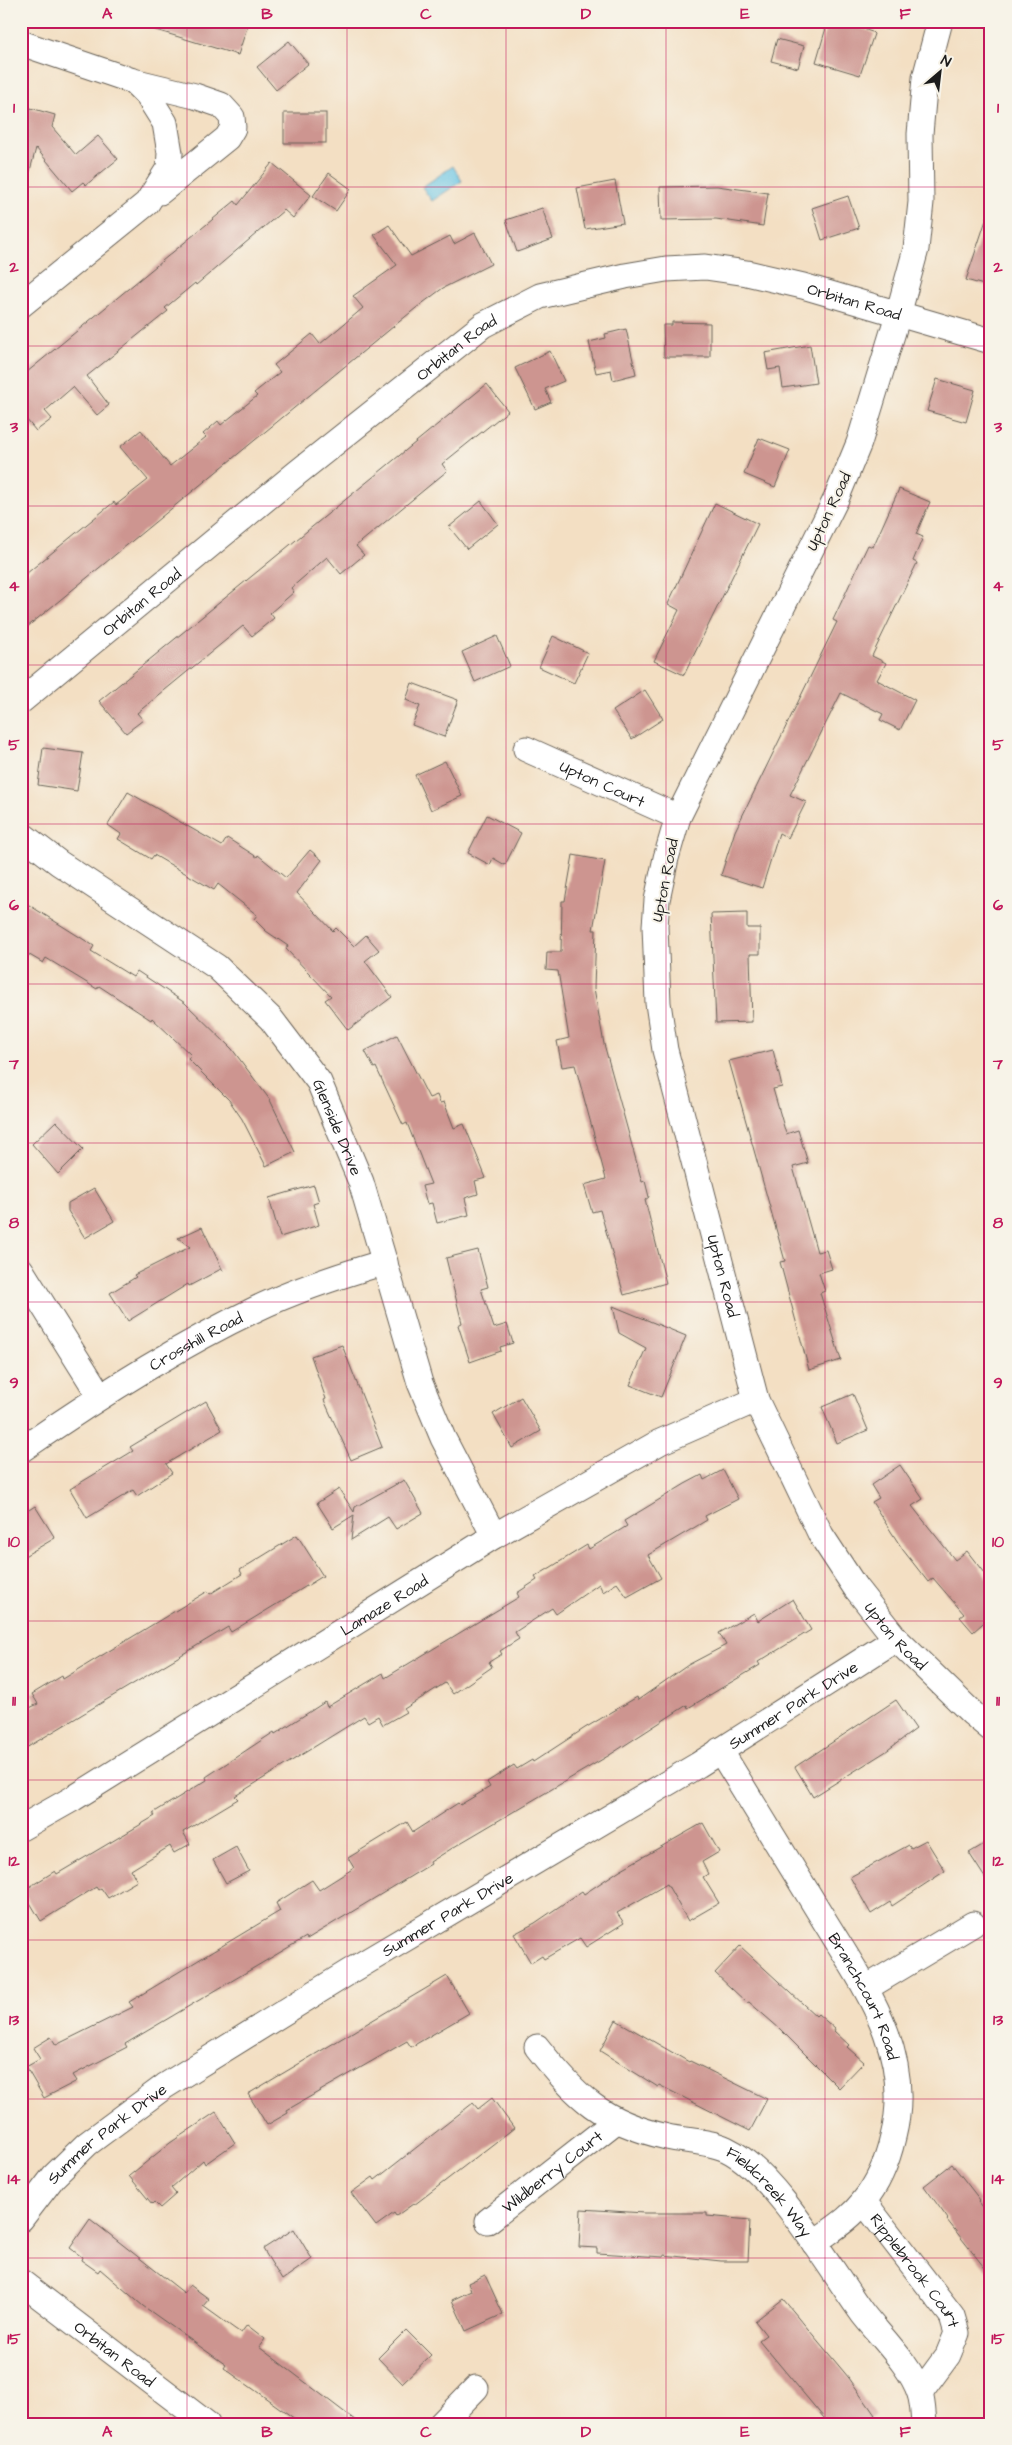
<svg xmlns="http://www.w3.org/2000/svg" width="1012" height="2445" viewBox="0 0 1012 2445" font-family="'Architects Daughter',sans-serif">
<rect width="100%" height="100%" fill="#f7f3e8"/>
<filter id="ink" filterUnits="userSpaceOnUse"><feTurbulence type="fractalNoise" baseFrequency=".02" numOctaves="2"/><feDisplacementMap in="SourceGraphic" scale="10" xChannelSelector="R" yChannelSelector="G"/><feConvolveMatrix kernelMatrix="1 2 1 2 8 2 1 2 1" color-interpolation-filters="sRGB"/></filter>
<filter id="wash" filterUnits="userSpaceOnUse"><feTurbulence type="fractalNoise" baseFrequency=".0096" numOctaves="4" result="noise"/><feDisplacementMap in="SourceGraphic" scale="20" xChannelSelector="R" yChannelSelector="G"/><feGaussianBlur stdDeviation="1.12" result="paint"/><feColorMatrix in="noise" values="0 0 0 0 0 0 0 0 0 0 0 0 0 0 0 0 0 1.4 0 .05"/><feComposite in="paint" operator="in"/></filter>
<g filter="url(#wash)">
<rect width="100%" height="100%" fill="#f3dfc3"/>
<polygon fill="#67c5e5" stroke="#427080" points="453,166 462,181 432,201 422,187"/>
<g id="blocks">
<g fill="#cd9590">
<polygon points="147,21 249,21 238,55 146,27"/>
<polygon points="828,21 839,21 872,32 874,34 860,75 816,62"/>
<polygon points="777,39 804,46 798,68 771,61"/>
<polygon points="289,41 308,64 276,90 257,67"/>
<polygon points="27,107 55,115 52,127 76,155 98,136 118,159 86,185 83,182 72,191 36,148 27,182 21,181 21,126"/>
<rect x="284" y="113" width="42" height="30"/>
<polygon points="272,163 311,195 293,218 284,210 196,285 195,283 165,308 168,311 87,376 109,405 97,415 73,387 45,411 52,419 36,431 21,413 21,377 235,201 238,205"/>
<polygon points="329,173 351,189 336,211 313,196"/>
<polygon points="615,181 623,223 585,229 577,188"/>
<polygon points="717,186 768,193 763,226 716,219 661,220 660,187"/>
<polygon points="848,196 859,228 822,240 812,208"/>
<polygon points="542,208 553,239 517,252 506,220"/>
<polygon points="987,217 991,217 991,287 966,280"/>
<polygon points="389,225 411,256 450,236 454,244 475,233 491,264 443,288 416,308 21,632 21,578 114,502 116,505 148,480 120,447 141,430 170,466 206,437 203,434 218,421 221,425 257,396 254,393 280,372 274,365 312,334 320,344 363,308 353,296 397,265 374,235"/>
<polygon points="672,322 710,323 710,357 664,357 663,325 672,325"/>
<polygon points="626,329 636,374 613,380 611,370 596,373 589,342 606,338 605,334"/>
<polygon points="810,345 816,383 783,388 780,368 768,370 765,353"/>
<polygon points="550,351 564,381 545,389 551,402 535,409 515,368"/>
<polygon points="937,379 975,390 966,422 927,411"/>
<polygon points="487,384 508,411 442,464 447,471 356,546 364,555 341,574 327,557 291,588 294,592 270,613 274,618 252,636 243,626 137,713 143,720 126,733 99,701"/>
<polygon points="759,438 790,450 775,487 744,474"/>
<polygon points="899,489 930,502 916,534 923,537 913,561 917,563 872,656 886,663 877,680 915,700 900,730 880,720 883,714 841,693 790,795 806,802 788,838 779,833 762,888 721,875 735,831 837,622 833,620 860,562 868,545 873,547"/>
<polygon points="481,501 498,524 467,549 449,527"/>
<polygon points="715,503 758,524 684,675 654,661 679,610 668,604"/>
<polygon points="497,636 510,666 475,682 462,652"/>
<polygon points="553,636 588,653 574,683 539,667"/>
<polygon points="412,683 458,700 444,737 412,725 420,706 406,700"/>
<polygon points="645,690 663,719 632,739 613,711"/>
<polygon points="43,748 83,753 77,791 38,785"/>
<polygon points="445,761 462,796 431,810 415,775"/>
<polygon points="128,792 222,846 227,838 257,857 258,855 286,878 310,850 322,860 297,893 333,931 336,928 354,946 366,935 379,950 365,961 392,997 348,1030 325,1000 331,996 286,949 288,946 266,931 254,919 257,915 218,884 214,890 154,855 151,859 118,839 121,834 108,825"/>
<polygon points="487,815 521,833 505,865 493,858 490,865 468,853"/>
<polygon points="573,855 605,861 593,930 596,930 594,988 604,1044 642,1182 645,1181 649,1197 645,1200 666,1283 624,1295 600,1210 592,1212 584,1185 606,1179 575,1065 562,1067 557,1041 569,1038 558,971 546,970 547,952 561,952 562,901 565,901"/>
<polygon points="21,900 94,946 91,951 133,977 137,971 185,1003 232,1049 270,1100 295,1152 266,1166 242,1119 229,1100 188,1059 191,1055 152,1018 151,1020 99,986 97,989 46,958 43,963 21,950"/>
<polygon points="747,913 747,928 760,928 760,954 750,954 752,1022 716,1023 711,914"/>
<polygon points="397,1035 429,1098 437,1095 440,1103 444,1102 454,1128 464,1124 486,1178 475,1181 478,1194 465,1198 469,1215 437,1223 432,1203 427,1204 422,1186 431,1184 407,1123 403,1125 376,1067 374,1068 365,1051"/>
<polygon points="773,1050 782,1087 773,1089 786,1134 798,1130 808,1163 793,1167 817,1252 826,1250 832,1269 819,1273 825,1291 820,1293 841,1360 809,1370 780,1262 785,1261 729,1061"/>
<polygon points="56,1121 83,1149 58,1174 32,1144"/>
<polygon points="314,1185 319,1202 313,1204 319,1225 280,1237 269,1198"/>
<polygon points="94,1188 114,1221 85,1238 68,1211 68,1203"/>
<polygon points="202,1227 223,1271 221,1269 189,1286 188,1284 128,1321 110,1293 136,1277 134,1275 190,1247 178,1238"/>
<polygon points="478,1250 488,1287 481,1289 494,1328 507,1324 513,1343 500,1347 501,1351 470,1362 458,1325 462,1323 446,1258"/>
<polygon points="613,1306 686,1336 661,1397 630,1385 646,1348 619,1333"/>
<polygon points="342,1345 382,1447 351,1460 324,1400 326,1399 311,1356"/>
<polygon points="853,1394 868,1430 837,1443 822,1407"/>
<polygon points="521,1397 541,1431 512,1448 493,1414"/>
<polygon points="206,1401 222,1430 166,1464 172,1473 137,1496 133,1490 87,1518 70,1489 133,1451 130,1447"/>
<polygon points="900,1465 923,1499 912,1506 955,1560 967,1551 991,1582 991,1616 973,1632 960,1617 964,1614 933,1578 928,1582 903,1550 872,1502 879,1498 871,1485"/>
<polygon points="723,1470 738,1499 705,1516 707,1520 648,1555 661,1578 627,1597 617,1583 603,1592 599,1584 556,1614 552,1608 515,1632 519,1639 500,1651 502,1654 489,1662 492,1667 453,1694 445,1683 404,1709 406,1712 383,1725 378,1716 368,1722 364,1716 235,1796 238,1799 183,1832 190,1844 174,1853 170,1846 131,1870 137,1881 108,1898 101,1888 98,1890 96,1887 41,1921 23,1891 55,1871 57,1874 155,1816 153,1813 207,1780 206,1777 274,1732 275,1734 325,1702 327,1707 383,1673 385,1678 519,1597 517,1593 537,1580 535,1577 587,1545 589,1549 627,1526 624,1521 685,1484 702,1475 704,1480"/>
<polygon points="404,1480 423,1513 396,1529 388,1517 351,1540 354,1515 333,1528 317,1503 339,1489 354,1512 355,1507"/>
<polygon points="35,1506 55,1538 21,1558 21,1515"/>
<polygon points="297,1535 323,1576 231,1632 228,1627 21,1751 21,1712 38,1704 32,1694 62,1676 63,1679 208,1591 210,1594 242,1574 240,1570"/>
<polygon points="793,1599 811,1630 758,1662 760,1665 688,1708 687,1705 608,1756 462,1842 430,1862 431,1864 307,1939 306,1937 125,2044 127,2047 73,2075 77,2081 44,2098 26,2067 40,2059 33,2048 51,2037 56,2045 133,2007 129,2002 280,1911 276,1903 312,1880 319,1890 354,1868 348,1858 407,1822 413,1832 458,1803 460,1805 490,1787 487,1782 514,1765 517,1769 532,1760 533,1762 585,1728 637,1697 638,1700 688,1665 726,1645 719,1633 754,1613 758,1621"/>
<polygon points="896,1700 916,1729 885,1752 813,1797 795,1767"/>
<polygon points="703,1823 719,1852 702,1862 708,1874 703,1877 719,1903 688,1921 667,1884 617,1913 624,1923 586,1947 580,1938 544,1959 542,1956 531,1963 514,1934 535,1923 582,1891 584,1894 620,1870"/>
<polygon points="926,1840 945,1871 892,1906 890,1902 871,1914 850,1877 909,1845 911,1848"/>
<polygon points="991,1840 991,1887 969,1853"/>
<polygon points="236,1847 249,1871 226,1883 213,1860"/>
<polygon points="740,1946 816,2016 818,2014 835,2029 834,2031 849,2045 847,2047 864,2062 839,2088 780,2029 749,2002 747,2003 715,1973"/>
<polygon points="447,1976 469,2013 411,2047 407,2041 287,2110 288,2113 267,2125 248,2094"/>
<polygon points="616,2020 689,2062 690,2061 767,2099 750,2131 659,2085 658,2087 600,2051"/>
<polygon points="492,2098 514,2128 414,2205 413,2204 396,2216 394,2213 376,2226 351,2193 373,2177 375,2180 473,2103 478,2109"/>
<polygon points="216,2112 235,2143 205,2164 203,2160 171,2188 176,2194 160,2208 154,2202 152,2204 129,2176 170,2143"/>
<polygon points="952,2164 980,2200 978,2202 991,2218 991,2276 947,2220 948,2219 924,2186"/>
<polygon points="581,2209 644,2213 707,2213 707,2216 750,2220 748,2261 721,2261 664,2255 664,2257 597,2253 597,2248 579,2247"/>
<polygon points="90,2219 184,2293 190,2285 209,2299 203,2306 235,2329 241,2333 247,2325 265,2339 259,2347 360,2424 302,2424 224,2368 226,2365 143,2306 100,2269 98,2272 81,2260 82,2257 70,2248"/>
<polygon points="294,2229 312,2259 282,2280 263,2249"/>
<polygon points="485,2275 503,2314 466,2331 452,2300 471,2291 468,2283"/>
<polygon points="783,2299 849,2378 875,2415 862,2424 829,2424 759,2340 766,2335 755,2321"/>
<polygon points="406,2330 431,2355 402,2383 378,2358"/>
</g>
</g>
</g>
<g filter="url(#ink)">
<use href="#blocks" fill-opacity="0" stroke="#676056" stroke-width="1"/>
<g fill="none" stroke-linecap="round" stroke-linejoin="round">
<defs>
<g id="street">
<path id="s1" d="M940,21L925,78L920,134L921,202L916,249L898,315L859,443L836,499L678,817L666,858L657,900L655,926L658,1003L665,1050L756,1400L821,1535L855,1587L896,1639L973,1714L991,1729"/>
<polyline points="21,43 133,81 148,96 165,123 170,153 169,168 147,203 21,305"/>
<polyline points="133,81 195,96 221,105 232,117 233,128 227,138 160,192"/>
<path id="s2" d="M21,701L297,473L483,325L540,296L625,276L666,269L705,267L747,273L803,286L991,341"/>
<path id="s3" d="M526,749L678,817"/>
<path id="s4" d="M21,834L59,863L217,967L271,1019L319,1082L361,1182L420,1383L443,1438L494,1536"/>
<polyline points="21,1270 100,1396"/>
<path id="s5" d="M21,1450C96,1398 174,1348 256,1309C297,1289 341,1275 385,1262"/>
<path id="s6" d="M720,1750C754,1805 787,1860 821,1915C863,1984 915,2052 893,2137C888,2159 878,2184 863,2202C850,2219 831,2230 814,2243"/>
<path id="s7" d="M21,1828L74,1798L494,1536L660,1442L756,1400"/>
<polyline points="866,1988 973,1924"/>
<path id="s8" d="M537,2047C577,2098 602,2122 667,2137C685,2141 709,2141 726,2149C775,2172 830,2269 863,2314C880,2336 912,2367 920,2394C923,2403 923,2414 924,2424"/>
<path id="s9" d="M864,2202L952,2316L957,2333L948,2355L920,2393"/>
<path id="s10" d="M21,2219L54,2176L87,2144L165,2086L349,1972L698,1765L896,1639"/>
<path id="s11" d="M488,2221L616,2121"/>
<path id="s12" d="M21,2282L207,2424"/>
<polyline points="441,2424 476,2388"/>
</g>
</defs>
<use href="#street" stroke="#676056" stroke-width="27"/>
<use href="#street" stroke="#fff" stroke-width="25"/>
</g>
</g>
<path fill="none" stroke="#c2185b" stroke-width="1" stroke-opacity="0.55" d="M187,21V2424M347,21V2424M506,21V2424M666,21V2424M825,21V2424M21,187H991M21,346H991M21,506H991M21,665H991M21,824H991M21,984H991M21,1143H991M21,1302H991M21,1462H991M21,1621H991M21,1780H991M21,1940H991M21,2099H991M21,2258H991"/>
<g text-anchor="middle" stroke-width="4" stroke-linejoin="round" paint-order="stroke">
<g font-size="16" fill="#1c1c1c" stroke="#f7f3e8">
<text dy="6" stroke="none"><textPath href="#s2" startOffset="981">Orbitan Road</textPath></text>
<text dy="6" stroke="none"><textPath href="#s2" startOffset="561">Orbitan Road</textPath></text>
<text transform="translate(828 511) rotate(-65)" y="6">Upton Road</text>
<text dy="6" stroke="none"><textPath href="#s2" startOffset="156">Orbitan Road</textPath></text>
<text dy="6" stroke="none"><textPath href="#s3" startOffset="84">Upton Court</textPath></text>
<text transform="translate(664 880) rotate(-79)" y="6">Upton Road</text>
<text dy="6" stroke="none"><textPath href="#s4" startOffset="440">Glenside Drive</textPath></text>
<text dy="6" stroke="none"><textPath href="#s1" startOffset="1318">Upton Road</textPath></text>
<text dy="6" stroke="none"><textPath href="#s5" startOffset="206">Crosshill Road</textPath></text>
<text dy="6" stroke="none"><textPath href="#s7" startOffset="426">Lamaze Road</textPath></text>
<text dy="6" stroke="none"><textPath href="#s1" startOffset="1722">Upton Road</textPath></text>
<text dy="6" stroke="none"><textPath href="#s10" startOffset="932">Summer Park Drive</textPath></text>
<text dy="6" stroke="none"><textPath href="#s10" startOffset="528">Summer Park Drive</textPath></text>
<text dy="6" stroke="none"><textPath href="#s6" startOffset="286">Branchcourt Road</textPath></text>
<text dy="6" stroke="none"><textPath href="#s10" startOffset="122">Summer Park Drive</textPath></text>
<text dy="6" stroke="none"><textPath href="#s11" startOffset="81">Wildberry Court</textPath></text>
<text dy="6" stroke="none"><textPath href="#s8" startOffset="284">Fieldcreek Way</textPath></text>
<text dy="6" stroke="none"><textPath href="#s9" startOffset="86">Ripplebrook Court</textPath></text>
<text dy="6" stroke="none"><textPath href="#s12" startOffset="118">Orbitan Road</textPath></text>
</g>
</g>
<rect width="1012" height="2445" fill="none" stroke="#f7f3e8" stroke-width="55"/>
<g transform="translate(940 72) rotate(28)" stroke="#f7f3e8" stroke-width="4" paint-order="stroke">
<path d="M0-4L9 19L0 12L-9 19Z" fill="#1c1c1c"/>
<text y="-8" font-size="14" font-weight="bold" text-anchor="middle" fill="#1c1c1c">N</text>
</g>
<rect x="28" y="28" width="956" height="2390" fill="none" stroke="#c2185b" stroke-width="2"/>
<g font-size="16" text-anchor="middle" font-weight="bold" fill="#c2185b">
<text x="107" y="19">A</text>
<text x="267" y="19">B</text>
<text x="426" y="19">C</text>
<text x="586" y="19">D</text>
<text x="745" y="19">E</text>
<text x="905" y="19">F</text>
<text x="14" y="113">1</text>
<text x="998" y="113">1</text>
<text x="14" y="272">2</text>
<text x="998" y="272">2</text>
<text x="14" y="432">3</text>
<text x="998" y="432">3</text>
<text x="14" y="591">4</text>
<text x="998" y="591">4</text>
<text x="14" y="750">5</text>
<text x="998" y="750">5</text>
<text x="14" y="910">6</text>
<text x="998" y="910">6</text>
<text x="14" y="1069">7</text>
<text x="998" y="1069">7</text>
<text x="14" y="1228">8</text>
<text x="998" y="1228">8</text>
<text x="14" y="1388">9</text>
<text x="998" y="1388">9</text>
<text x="14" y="1547">10</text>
<text x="998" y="1547">10</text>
<text x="14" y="1706">11</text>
<text x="998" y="1706">11</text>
<text x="14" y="1866">12</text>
<text x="998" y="1866">12</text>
<text x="14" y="2025">13</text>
<text x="998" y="2025">13</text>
<text x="14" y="2184">14</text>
<text x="998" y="2184">14</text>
<text x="14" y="2344">15</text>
<text x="998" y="2344">15</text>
<text x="107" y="2437">A</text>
<text x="267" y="2437">B</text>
<text x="426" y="2437">C</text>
<text x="586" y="2437">D</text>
<text x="745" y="2437">E</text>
<text x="905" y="2437">F</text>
</g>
</svg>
